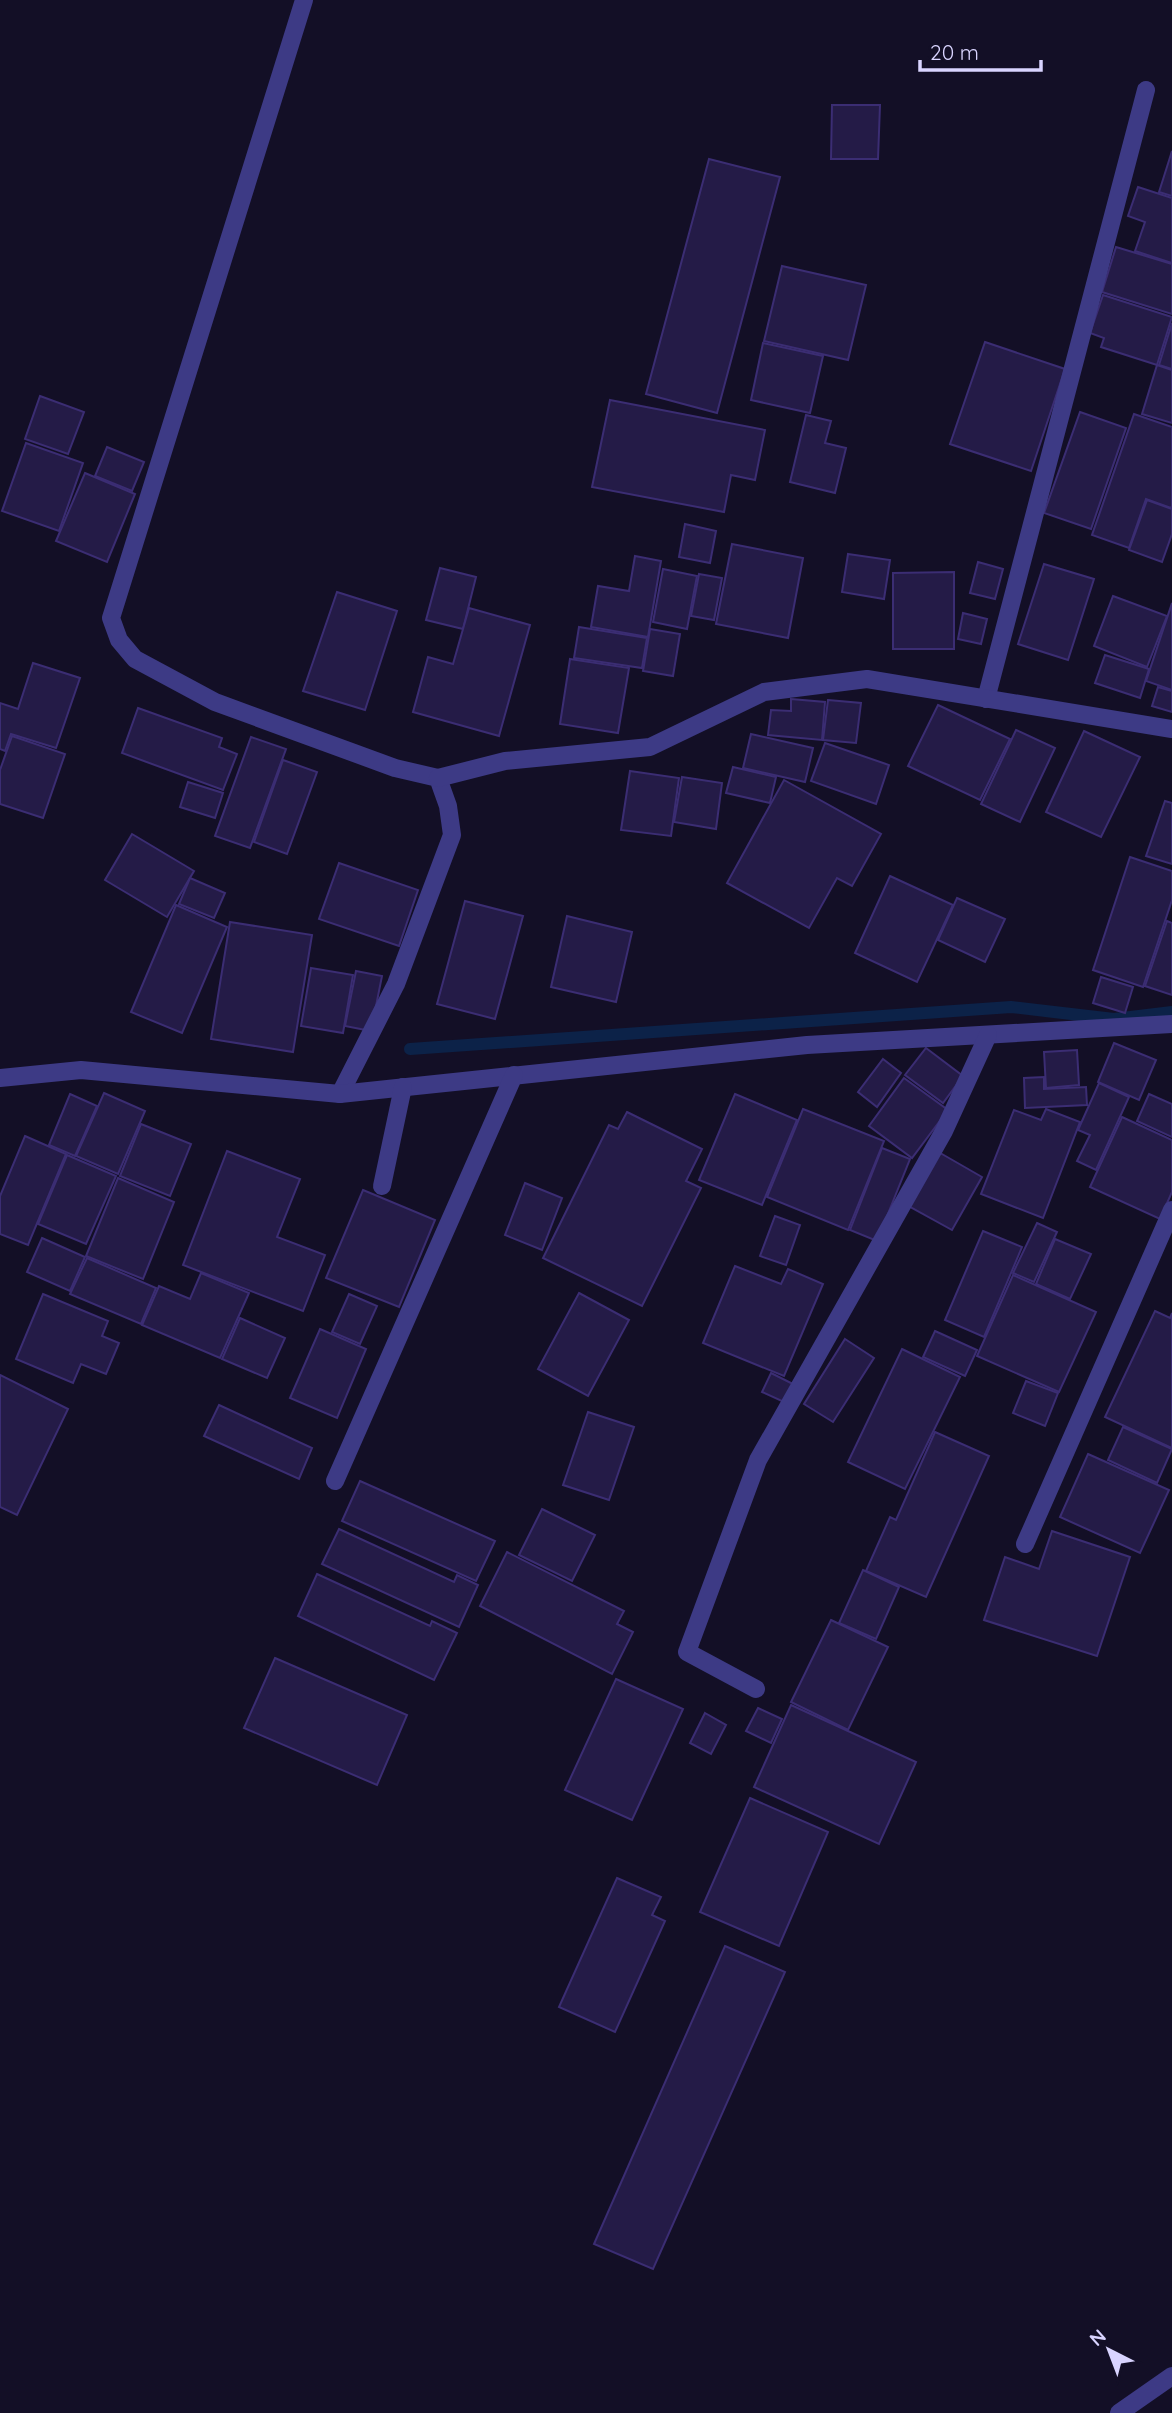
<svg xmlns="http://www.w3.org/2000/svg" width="1172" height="2413" viewBox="0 0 1172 2413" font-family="Quicksand,sans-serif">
<rect width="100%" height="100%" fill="#130f26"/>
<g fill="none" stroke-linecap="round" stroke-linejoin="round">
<polyline stroke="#0c2248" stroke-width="12" points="410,1049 1011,1007 1114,1019 1172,1012"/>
</g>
<g fill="#241b47" stroke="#3b2d73" stroke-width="2">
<polygon points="832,105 880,105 878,159 831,159"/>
<polygon points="1172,151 1172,196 1159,192"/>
<polygon points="709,159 780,177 717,413 646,394"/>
<polygon points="1138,187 1172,198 1172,263 1135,251 1145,222 1128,216"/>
<polygon points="1116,247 1172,264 1172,314 1102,292"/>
<polygon points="782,266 866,285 848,360 764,341"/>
<polygon points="1103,295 1172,317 1157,365 1101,347 1104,338 1090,333"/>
<polygon points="1172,323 1172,369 1159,365"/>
<polygon points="985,342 1065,369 1031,471 950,444"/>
<polygon points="763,343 823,356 810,413 751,400"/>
<polygon points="1157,365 1172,370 1172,423 1142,414"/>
<polygon points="40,396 84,412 68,454 25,439"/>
<polygon points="610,400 765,430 755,480 731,475 724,512 592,487"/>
<polygon points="1080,412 1126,428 1091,529 1044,513"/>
<polygon points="1134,414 1172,427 1172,506 1171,508 1146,499 1129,548 1092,535"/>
<polygon points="806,415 831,421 825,443 846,448 835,493 790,482"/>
<polygon points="26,443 83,463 59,531 2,511"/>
<polygon points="107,447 144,462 132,491 95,476"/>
<polygon points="85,473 135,494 107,562 56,541"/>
<polygon points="1147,500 1172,509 1172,534 1162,562 1129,550"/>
<polygon points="685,524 716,531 710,563 679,557"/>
<polygon points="732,544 803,558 788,638 716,624"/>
<polygon points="848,554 890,560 884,599 842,592"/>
<polygon points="635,556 661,561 648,637 591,627 598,586 629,591"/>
<polygon points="978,562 1003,569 995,599 970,593"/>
<polygon points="1044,564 1094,579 1068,660 1018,644"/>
<polygon points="440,568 476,577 463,629 426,620"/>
<polygon points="663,569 697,576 687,629 653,622"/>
<polygon points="954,572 954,649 893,649 893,573"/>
<polygon points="699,574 722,578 714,620 691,616"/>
<polygon points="337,592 397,611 365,710 303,691"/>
<polygon points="1113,596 1167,616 1147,667 1094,646"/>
<polygon points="1172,603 1172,690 1146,681"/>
<polygon points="469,608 530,625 499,736 413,712 428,657 453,664"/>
<polygon points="963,613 987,619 981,644 958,639"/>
<polygon points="579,627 647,638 642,668 574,658"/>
<polygon points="650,629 680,634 673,676 643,671"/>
<polygon points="1105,655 1149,669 1140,698 1095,683"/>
<polygon points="570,659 629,668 618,733 560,724"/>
<polygon points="33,663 80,678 56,748 11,734 5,751 0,749 0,703 18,709"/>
<polygon points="1158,687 1172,691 1172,712 1152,706"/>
<polygon points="791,699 825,702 822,740 768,735 771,710 791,711"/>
<polygon points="828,700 861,703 856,743 823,740"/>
<polygon points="938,705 1010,739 980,800 908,766"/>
<polygon points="138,708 222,738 219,747 237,754 223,790 122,753"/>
<polygon points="1016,730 1055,748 1020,822 981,804"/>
<polygon points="1084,731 1140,757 1101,837 1046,812"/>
<polygon points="751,734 813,748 805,782 743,768"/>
<polygon points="12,736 65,754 43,818 0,804 0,770"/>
<polygon points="251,737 286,749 250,848 215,836"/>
<polygon points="825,743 889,765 876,804 811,781"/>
<polygon points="283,760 317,772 287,854 254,842"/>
<polygon points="733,767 776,777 770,803 726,793"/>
<polygon points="630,771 679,778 671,836 621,830"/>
<polygon points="682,777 722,783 716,829 674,822"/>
<polygon points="784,780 881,834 852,886 837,878 809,928 727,883"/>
<polygon points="188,782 223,793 215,818 180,807"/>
<polygon points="1165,801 1172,803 1172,864 1146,856"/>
<polygon points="132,834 194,871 167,917 105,880"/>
<polygon points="1130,857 1172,871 1172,900 1143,987 1093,970"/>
<polygon points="339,863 418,890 399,946 319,919"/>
<polygon points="890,876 953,905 917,982 855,953"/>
<polygon points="190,878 225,893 214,918 179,904"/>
<polygon points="957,898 1005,919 985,962 938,940"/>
<polygon points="465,901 523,916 495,1019 437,1004"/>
<polygon points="176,905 227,927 182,1033 131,1012"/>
<polygon points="567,916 632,932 616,1002 551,987"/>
<polygon points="1167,921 1172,923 1172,995 1145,986"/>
<polygon points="230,922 312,935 293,1052 211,1039"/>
<polygon points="311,968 353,975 343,1033 301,1026"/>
<polygon points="356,971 382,976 371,1031 345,1026"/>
<polygon points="1101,977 1133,987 1125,1013 1093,1003"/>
<polygon points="1114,1043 1156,1060 1139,1100 1098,1082"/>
<polygon points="926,1048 963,1076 943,1103 905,1075"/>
<polygon points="1077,1050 1079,1085 1046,1088 1044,1052"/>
<polygon points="883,1059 901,1073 877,1107 858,1092"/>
<polygon points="1044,1077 1044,1089 1086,1087 1087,1105 1025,1108 1024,1078"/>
<polygon points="904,1078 948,1110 912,1158 869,1126"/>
<polygon points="1099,1083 1129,1097 1096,1170 1077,1161 1090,1135 1078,1130"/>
<polygon points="104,1093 145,1111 118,1174 76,1156"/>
<polygon points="70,1094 97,1106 75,1156 49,1145"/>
<polygon points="735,1094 797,1120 762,1205 699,1180"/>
<polygon points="1149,1094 1172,1104 1172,1137 1137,1121"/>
<polygon points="803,1109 884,1141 848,1230 767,1197"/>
<polygon points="1046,1109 1080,1122 1043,1218 981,1194 1014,1110 1041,1120"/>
<polygon points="627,1112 702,1149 686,1181 701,1188 642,1306 543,1258 609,1125 618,1129"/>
<polygon points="1122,1117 1172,1140 1172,1192 1160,1219 1090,1187"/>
<polygon points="141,1124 191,1144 170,1196 120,1176"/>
<polygon points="25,1136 66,1154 28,1245 0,1234 0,1196"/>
<polygon points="882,1148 910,1159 877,1241 850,1230"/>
<polygon points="935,1150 982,1177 952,1230 905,1204"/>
<polygon points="227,1151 300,1179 277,1237 325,1255 303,1311 183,1265"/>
<polygon points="67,1155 116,1176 86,1244 38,1224"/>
<polygon points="118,1178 174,1202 143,1279 86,1256"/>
<polygon points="525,1183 562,1198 542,1250 505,1235"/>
<polygon points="363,1190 435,1220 399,1307 326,1278"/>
<polygon points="775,1216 800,1225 786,1265 760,1256"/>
<polygon points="1037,1223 1057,1232 1034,1282 1013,1273"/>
<polygon points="983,1231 1022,1247 984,1337 945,1320"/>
<polygon points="42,1238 85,1257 70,1291 27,1272"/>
<polygon points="1055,1239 1091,1254 1070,1299 1036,1284"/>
<polygon points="87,1258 156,1288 141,1324 70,1294"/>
<polygon points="735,1266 781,1284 788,1269 823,1284 784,1376 703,1343"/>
<polygon points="201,1273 249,1293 220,1358 142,1325 159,1286 190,1299"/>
<polygon points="1013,1275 1096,1312 1059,1392 977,1356"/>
<polygon points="579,1293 629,1320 588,1396 538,1369"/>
<polygon points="43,1294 108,1321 102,1336 119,1343 106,1374 81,1364 73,1383 16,1359"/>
<polygon points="349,1294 377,1306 360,1344 332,1332"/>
<polygon points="1155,1311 1170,1318 1172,1313 1172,1448 1105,1417"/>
<polygon points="240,1318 285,1338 267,1378 222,1359"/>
<polygon points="320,1329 366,1349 337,1418 290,1398"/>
<polygon points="935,1331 977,1350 965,1376 923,1357"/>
<polygon points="845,1339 874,1358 833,1422 804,1404"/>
<polygon points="902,1349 960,1377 905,1489 848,1462"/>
<polygon points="771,1373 793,1384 784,1402 762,1392"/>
<polygon points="0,1375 68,1409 17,1515 0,1507"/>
<polygon points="1026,1381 1058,1393 1045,1426 1013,1413"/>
<polygon points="219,1405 312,1448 299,1479 204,1436"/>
<polygon points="588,1412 634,1427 609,1500 563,1485"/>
<polygon points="1123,1427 1172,1449 1157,1483 1108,1460"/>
<polygon points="935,1432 989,1456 926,1597 866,1571 890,1517 896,1520"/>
<polygon points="1088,1454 1169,1490 1140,1553 1060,1517"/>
<polygon points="360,1481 495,1541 476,1581 342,1521"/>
<polygon points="542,1509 595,1535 572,1581 519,1555"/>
<polygon points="339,1529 454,1582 457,1575 478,1585 459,1627 322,1564"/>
<polygon points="1052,1531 1130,1557 1097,1656 984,1620 1005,1557 1039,1569"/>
<polygon points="507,1552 624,1611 617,1624 633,1632 612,1674 480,1606"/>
<polygon points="863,1570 899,1587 876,1639 839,1623"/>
<polygon points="317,1574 430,1626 432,1621 457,1633 434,1680 298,1616"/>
<polygon points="831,1620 888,1647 848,1730 791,1702"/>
<polygon points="275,1658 407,1715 377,1785 244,1728"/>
<polygon points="616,1679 683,1709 632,1820 565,1790"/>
<polygon points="791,1705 916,1762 879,1844 754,1787"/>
<polygon points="758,1708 782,1719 771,1743 746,1731"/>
<polygon points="705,1713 726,1725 711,1754 690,1743"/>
<polygon points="750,1798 828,1832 779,1946 700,1912"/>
<polygon points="617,1878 661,1897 652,1915 665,1921 615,2032 559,2007"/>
<polygon points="725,1946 785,1972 653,2269 594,2244"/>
</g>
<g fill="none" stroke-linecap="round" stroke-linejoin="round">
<g stroke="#3d3a85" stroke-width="18">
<polyline points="304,0 111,618 119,640 135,659 215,702 395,768 438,778 448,806 452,835 396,984 340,1094"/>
<polyline points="986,699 1146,90"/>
<polyline points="438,778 505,761 650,747 764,692 867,679 1172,729"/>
<polyline points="0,1078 81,1070 340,1094 807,1045 1172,1024"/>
<polyline points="382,1186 403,1087"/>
<polyline points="335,1481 514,1075"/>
<polyline points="1025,1544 1172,1210"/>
<polyline points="756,1689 687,1652 758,1460 944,1131 988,1035"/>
<polyline points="1119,2413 1172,2376"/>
</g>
</g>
<g transform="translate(1109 2350) rotate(318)" stroke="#130f26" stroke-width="5" paint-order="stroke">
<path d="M0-5L12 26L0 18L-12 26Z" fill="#d9d4ff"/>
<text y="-10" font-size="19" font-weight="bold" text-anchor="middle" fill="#d9d4ff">N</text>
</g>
<path d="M920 60v10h121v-10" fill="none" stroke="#d9d4ff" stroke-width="3.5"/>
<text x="930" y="60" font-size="21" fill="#d9d4ff" stroke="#130f26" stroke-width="5" paint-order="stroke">20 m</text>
</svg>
